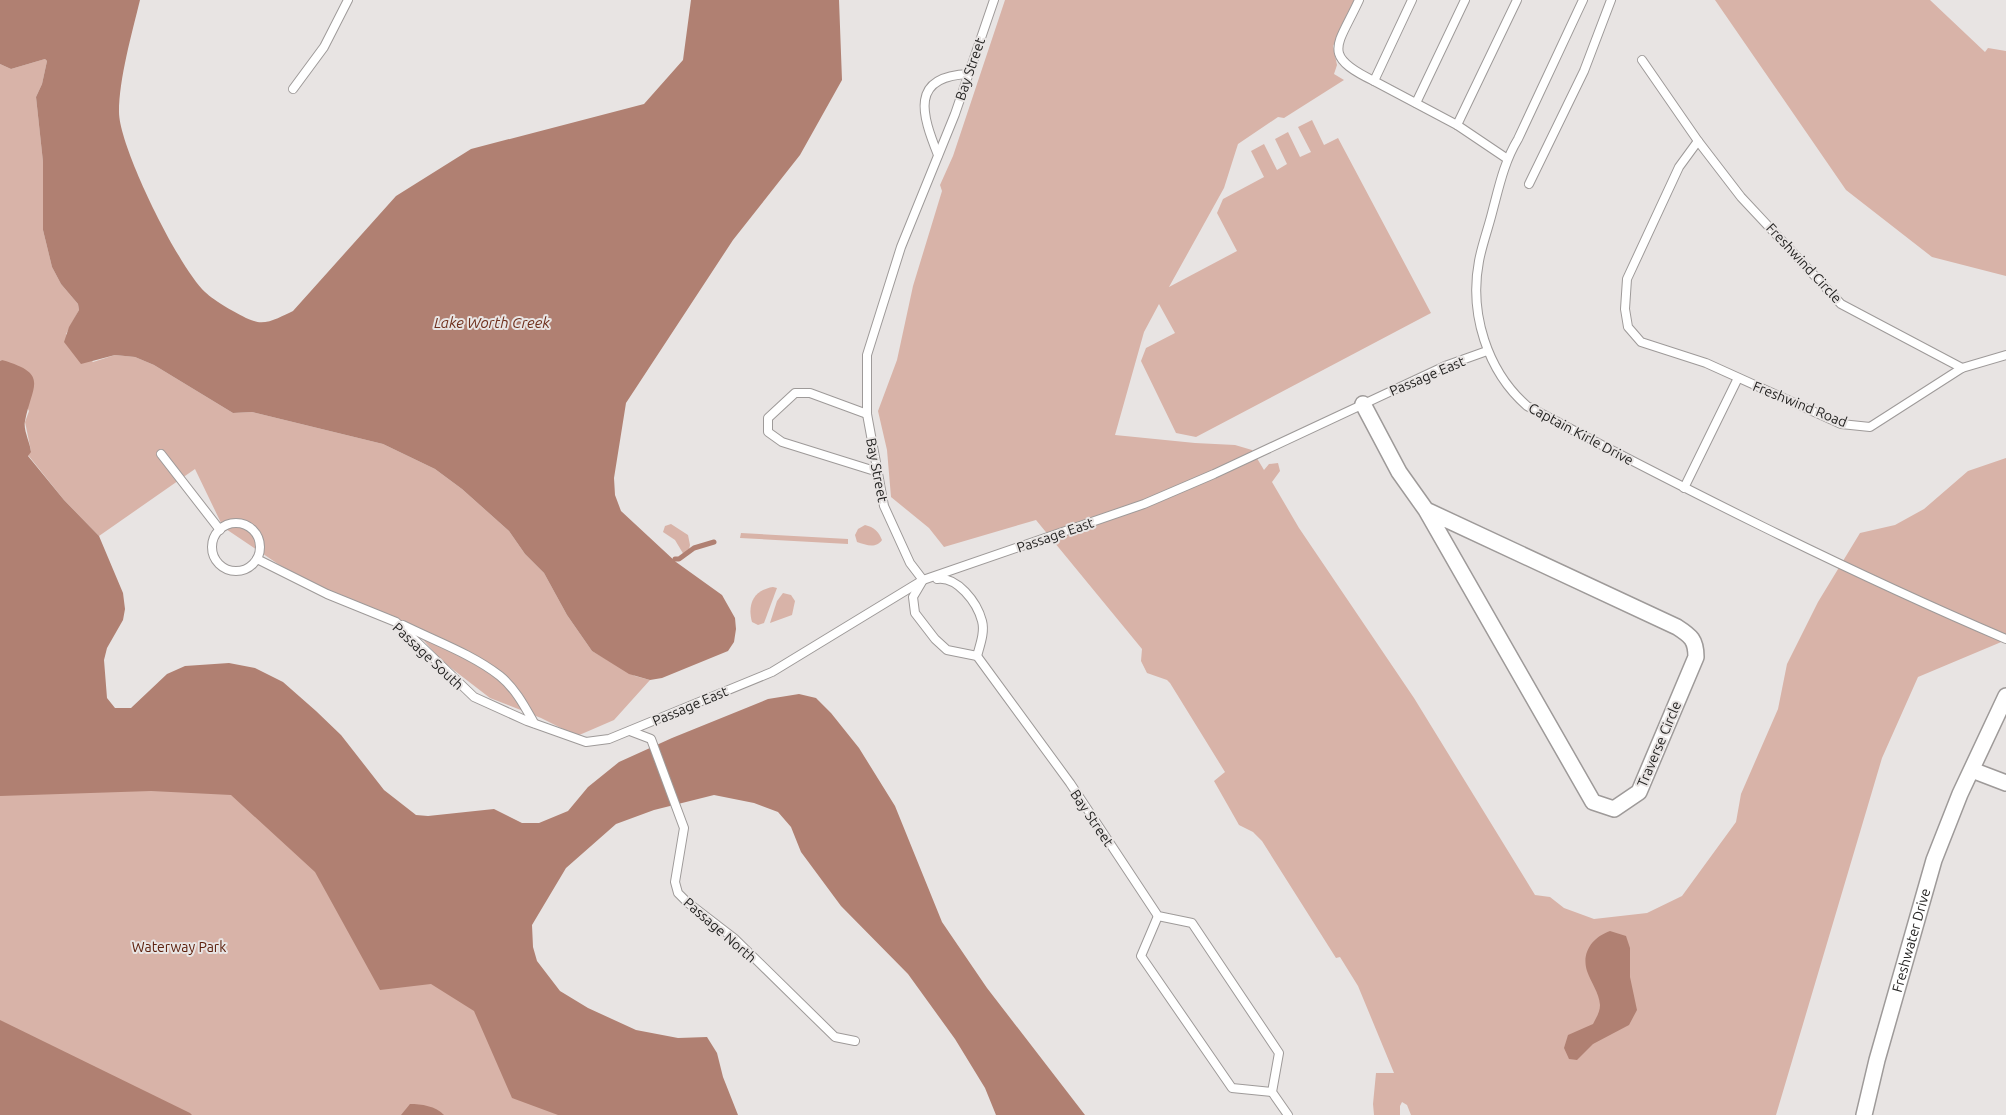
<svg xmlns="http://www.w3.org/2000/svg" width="2006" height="1115" viewBox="0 0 2006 1115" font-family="Ubuntu,sans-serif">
<rect width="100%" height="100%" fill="#e8e4e3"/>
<g fill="#d8b3a8">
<polygon points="1005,0 1360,0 1333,46 1337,65 1334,74 1344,80 1284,118 1278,117 1238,144 1224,188 1169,287 1237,251 1217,213 1223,199 1264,177 1251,151 1264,144 1277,170 1287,164 1275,139 1288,132 1300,157 1311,152 1298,127 1312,120 1324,145 1338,138 1431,313 1196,437 1176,433 1141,361 1146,348 1175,333 1159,304 1144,332 1115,435 1195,443 1235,445 1252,450 1264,470 1269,464 1278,463 1280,471 1272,482 1299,528 1414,698 1535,895 1550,897 1564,908 1594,919 1647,913 1682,896 1736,822 1741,794 1778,709 1787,664 1818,602 1860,533 1895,525 1924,509 1968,471 2006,458 2006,640 1918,677 1882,758 1776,1115 1411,1115 1407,1105 1402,1102 1400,1106 1400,1115 1374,1115 1373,1104 1376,1073 1394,1073 1358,986 1340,957 1336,958 1262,841 1253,832 1239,825 1214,781 1225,772 1170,683 1167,680 1147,673 1141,661 1142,649 1036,520 944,547 929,528 891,497 887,450 878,411 897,360 913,286 942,191 940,185 953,156"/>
<polygon points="1715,0 1930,0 1985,52 1988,48 2006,51 2006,276 1932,257 1846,190"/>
<polygon points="45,59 47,61 42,84 36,97 43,162 43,230 52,267 61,284 78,304 79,310 66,334 93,362 115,355 135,357 154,365 233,413 252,412 383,444 435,469 462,489 509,531 525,554 544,573 567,615 592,651 635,676 650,680 614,720 577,736 541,718 490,698 442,661 418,634 329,592 278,564 223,527 195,469 99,536 64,500 28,455 31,451 25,422 29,411 2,360 0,361 0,64 11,69"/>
<polygon points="671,524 688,535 690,545 688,554 684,555 675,540 663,532 665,526"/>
<path d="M865,525C874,527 879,532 882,540C876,549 866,545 857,542L855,535L858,529Z"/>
<polygon points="741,533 848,539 848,544 740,538"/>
<path d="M773,587L777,588L764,623L758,625L752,622C747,604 754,590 773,587Z"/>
<polygon points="783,593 791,595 795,601 792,615 770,623 777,601"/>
<polygon points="0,788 253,790 493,1016 576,1115 156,1115 0,1041"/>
</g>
<g fill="#b08072">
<path d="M0,0H140C132,33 119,79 119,112C119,147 179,268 205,292C213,300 243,318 254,321C266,326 282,316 293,311L396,196L471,149L644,104L683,60L691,0H839L842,80L800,155L733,240L626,403L614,478L615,495L621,511L676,562L722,595L735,618L736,629L734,642L728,651L662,678L650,680L629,674L592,651L567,615L544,573L525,554L509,531L462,489L435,469L383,444L252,412L233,413L154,365L135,357L115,355L81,364L64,342L69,327L79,310L78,304L61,284L52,267L43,230V162L36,97L42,84L47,61L45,59L11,69L0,64Z"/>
<path d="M2,360C50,374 32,385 25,421C23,430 30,442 31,452L28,456L64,500L99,536L123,593L125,609L123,620L107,648L104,660L107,698L115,708H131L167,674L185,666L229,663L255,668L283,682L316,711L341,735L384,790L416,815L428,816L494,809L522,823H539L568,811L588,787L619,762L672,738L768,699L799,694L816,698L831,713L859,748L895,806L942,922L987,988L1085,1115H996L985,1088L955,1039L908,974L841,906L801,852L791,827L778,812L754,803L714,795L654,810L616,824L566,868L532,925L533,947L537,961L560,991L588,1008L636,1030L678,1038L707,1037L717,1053L723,1077L738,1115H558L512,1098L474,1011L431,984L380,990L315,872L231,795L151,791L0,796V361Z"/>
<path d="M1610,931L1626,936L1630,948V977L1637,1010L1629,1025L1593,1044L1577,1060L1569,1059L1564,1048L1568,1035L1593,1024C1596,1018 1600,1012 1600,1005C1599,992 1591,983 1587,971C1581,952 1593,937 1610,931Z"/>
<polygon points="0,1020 190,1113 192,1115 0,1115"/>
<path d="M410,1104C421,1104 436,1106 444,1115H401Z"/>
</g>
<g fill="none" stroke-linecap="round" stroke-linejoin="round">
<polyline stroke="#b08072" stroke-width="5" points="675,559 679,559 694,548 714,542"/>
<defs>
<g id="service">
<polyline points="994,0 955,114 901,247 867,355 867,414 884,506 910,563 923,580 913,597 915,613 935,639 947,650 977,656 1070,783 1158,916 1192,923 1279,1053 1272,1092 1288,1115"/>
<path d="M1359,0C1338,46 1320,55 1374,81L1412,0"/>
<path d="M1583,0L1518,139C1504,162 1499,187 1492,213C1488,229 1482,245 1479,261C1469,313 1487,371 1527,406C1685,489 1842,569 2006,639"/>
<polyline points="1642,60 1698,141 1741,197 1841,304 1962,368"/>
<polyline points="1374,81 1457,125 1517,0"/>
<polyline points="293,89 324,47 348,0"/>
<polyline points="1416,103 1465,0"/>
<polyline points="1457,125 1506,158"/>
<polyline points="1698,141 1679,167 1627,279 1625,309 1628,327 1641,342 1706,363 1841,424 1870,427 1962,368 2006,355"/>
<path d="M938,155C922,115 909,76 969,74"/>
<polyline points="1529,184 1584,71 1611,0"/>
<polyline points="867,414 810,393 795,393 768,418 768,432 782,442 878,472"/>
<polyline points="161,454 220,530"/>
<polyline points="1684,488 1738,378"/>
<circle cx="236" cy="547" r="24"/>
<polyline points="257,559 327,594 396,622 474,697 527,721 586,742 609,739 772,672 923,580 1144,504 1214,474 1445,366 1487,351"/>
<path d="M937,579C957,576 977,602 982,621C985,632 980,645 977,656"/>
<path d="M403,625C435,641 472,654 500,676C515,688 525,707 534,723"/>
<polyline points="630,731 651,739 684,828 675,882 678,893 687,902 735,939 835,1037 855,1041"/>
<polyline points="1158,916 1141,956 1232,1088 1272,1092"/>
</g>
<g id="minor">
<path d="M1363,404L1399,472L1426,510L1677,627C1691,636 1696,640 1696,657L1639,792L1614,809L1593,802L1426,510"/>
<polyline points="1972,770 2006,783"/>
<path id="s1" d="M1864,1115L1877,1060L1934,860L1960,794L2006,696"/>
</g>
</defs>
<use href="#service" stroke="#9e9a99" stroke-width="10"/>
<use href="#minor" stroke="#9e9a99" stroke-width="18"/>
<use href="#service" stroke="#fff" stroke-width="8"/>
<use href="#minor" stroke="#fff" stroke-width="15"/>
</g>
<g text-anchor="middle" stroke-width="4" stroke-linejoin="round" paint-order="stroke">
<g font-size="14" fill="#252423" stroke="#e8e4e3">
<text transform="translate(970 69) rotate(-71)" y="5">Bay Street</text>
<text transform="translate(1804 263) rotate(47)" y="5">Freshwind Circle</text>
<text transform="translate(1427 376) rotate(-23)" y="5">Passage East</text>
<text transform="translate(1800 404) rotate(22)" y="5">Freshwind Road</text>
<text transform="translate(1581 434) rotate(28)" y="5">Captain Kirle Drive</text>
<text transform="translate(877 470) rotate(79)" y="5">Bay Street</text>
<text transform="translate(1055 535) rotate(-19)" y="5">Passage East</text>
<text transform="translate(428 656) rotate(43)" y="5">Passage South</text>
<text transform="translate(690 706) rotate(-23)" y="5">Passage East</text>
<text transform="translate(1659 744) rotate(-67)" y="5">Traverse Circle</text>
<text transform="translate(1092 818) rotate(56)" y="5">Bay Street</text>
<text transform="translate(720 930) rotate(41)" y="5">Passage North</text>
<text dy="5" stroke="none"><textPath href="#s1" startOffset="181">Freshwater Drive</textPath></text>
</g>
<g font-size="14" fill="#5c200d" stroke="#e8e4e3">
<text x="179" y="952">Waterway Park</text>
</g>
<g font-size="15" font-style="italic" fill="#6f311e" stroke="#e8e4e3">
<text x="492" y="328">Lake Worth Creek</text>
</g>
</g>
</svg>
